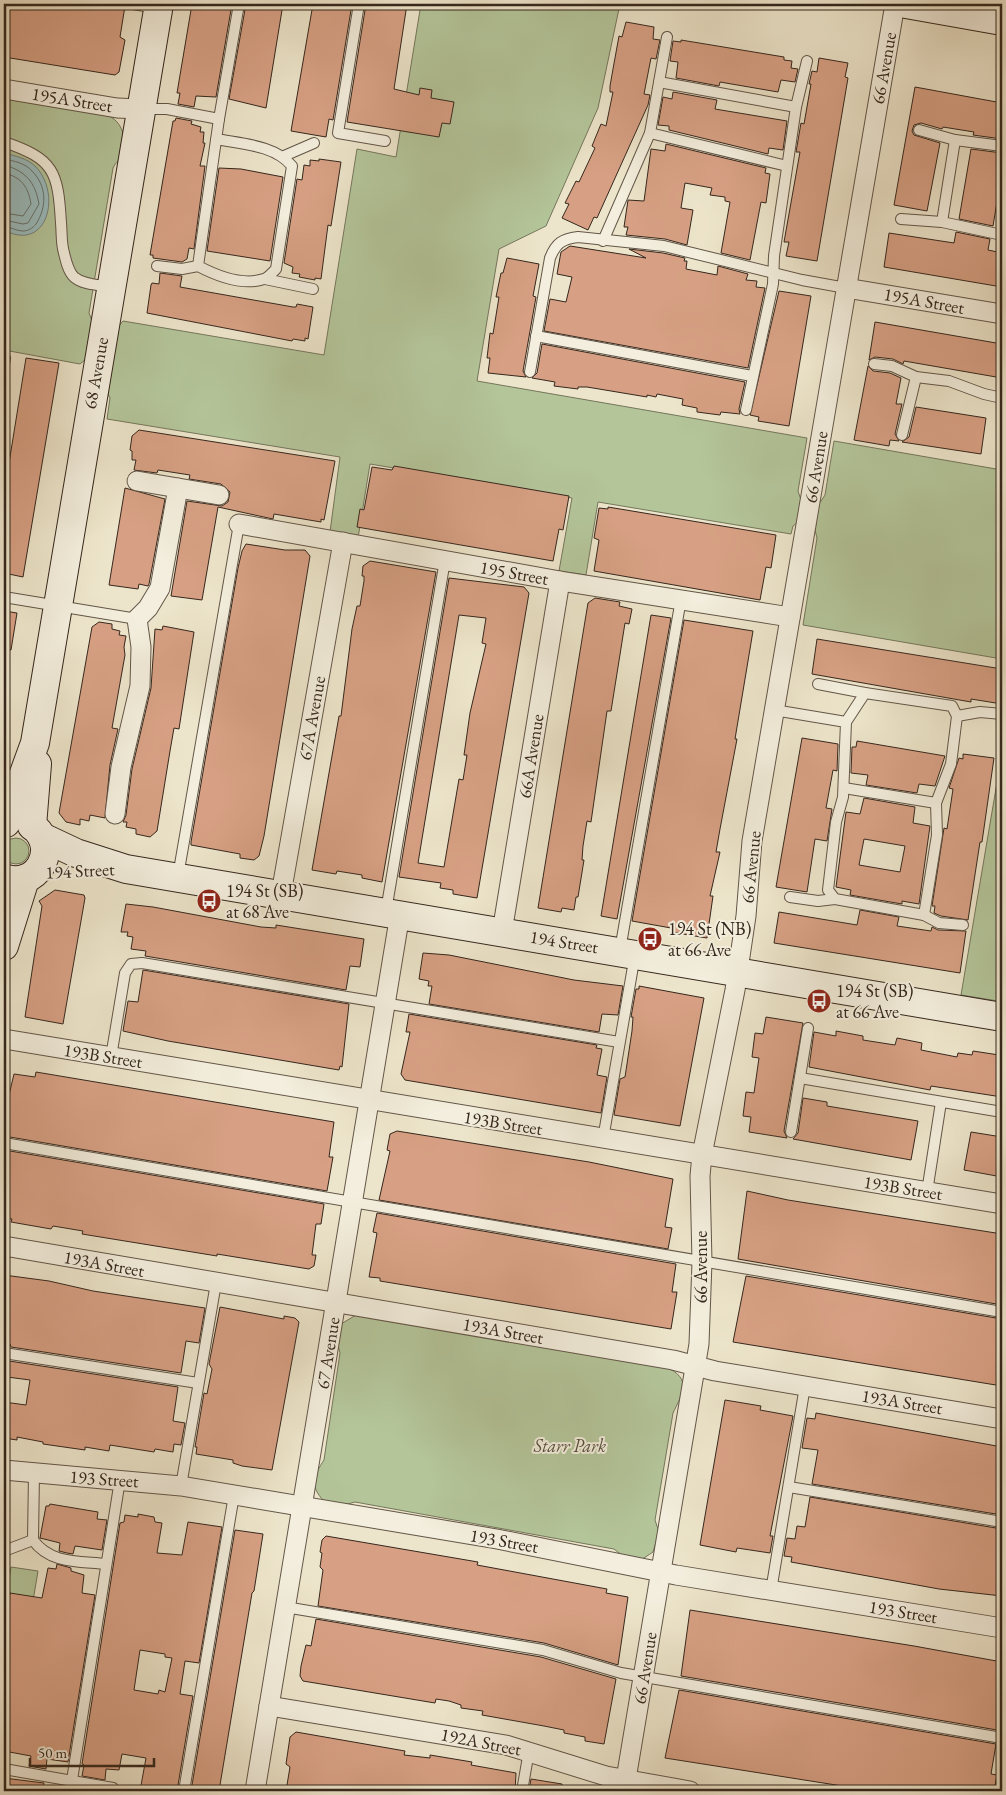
<svg xmlns="http://www.w3.org/2000/svg" width="1006" height="1795" viewBox="0 0 1006 1795" font-family="'EB Garamond',serif">
<rect width="100%" height="100%" fill="#ede5cb"/>
<filter id="stains"><feTurbulence type="fractalNoise" baseFrequency=".004" numOctaves="4"/><feColorMatrix values="0 0 0 0 .2 0 0 0 0 .09 0 0 0 0 .02 0 0 0 .5 -.17"/></filter>
<radialGradient id="worn" r=".72"><stop offset=".6" stop-color="#630" stop-opacity="0"/><stop offset="1" stop-color="#630" stop-opacity=".3"/></radialGradient>
<g fill="#b4c59a" stroke="#74765c">
<polygon points="421,4 620,4 598,108 546,226 499,249 477,381 807,438 798,491 801,500 798,522 793,526 791,534 598,502 586,575 559,571 572,498 370,464 358,538 330,532 340,457 107,419 110,398 107,392 117,328 123,321 324,355 357,149 396,157"/>
<path d="M4,97L109,116C124,123 128,143 120,158C118,162 115,163 113,168L89,313L93,323L86,359L80,364L4,350Z"/>
<polygon points="834,441 1002,470 1002,659 803,625 817,538 815,530 819,504 825,495"/>
<polygon points="1002,753 1002,978 998,1001 961,995"/>
<circle cx="16" cy="851" r="13"/>
<path d="M356,1315L666,1367C693,1379 682,1394 673,1413L655,1520L659,1532L653,1552L641,1560L623,1556L614,1549L355,1502L344,1505L324,1501C309,1486 314,1475 324,1460L340,1353L338,1345L341,1324Z"/>
<polygon points="11,1567 38,1571 33,1601 6,1597"/>
</g>
<path fill="#9bbdbf" stroke="#72817e" d="M4,153C15,156 27,158 36,167C62,195 47,253 4,230Z"/>
<g fill="none" stroke-linecap="round" stroke-linejoin="round">
<g stroke="#68726e" stroke-width="1">
<path d="M4,159C14,161 25,163 32,171C47,186 47,207 36,224C33,228 28,231 23,231C17,231 10,227 4,226"/>
<path d="M4,165C26,171 35,182 39,204L28,223L23,224L4,220"/>
<path d="M4,173C21,177 28,186 31,204L23,216L4,213"/>
</g>
</g>
<g fill="#d7a084" stroke="#35271d" fill-rule="evenodd">
<polygon points="4,4 111,4 125,6 120,37 125,40 119,72 115,75 4,57"/>
<polygon points="192,4 232,4 216,97 196,96 194,107 178,104 180,93 177,93"/>
<polygon points="246,4 283,4 266,108 229,99"/>
<polygon points="313,4 352,4 333,120 329,119 326,137 291,131"/>
<polygon points="366,4 407,4 394,89 419,95 420,88 432,90 431,98 454,102 450,124 442,123 439,137 347,122"/>
<polygon points="626,22 654,27 653,39 660,40 656,59 651,58 644,94 650,95 648,105 597,218 594,217 588,230 562,218 569,204 565,203 576,181 579,182 595,148 592,146 601,124 606,126 613,92 610,92 610,86 613,69 619,36 622,37"/>
<polygon points="681,40 784,57 784,60 792,61 791,68 798,69 795,82 781,80 778,92 720,82 719,86 676,78 678,62 670,61 673,41 681,42"/>
<polygon points="819,58 848,63 845,77 848,78 817,261 786,256 789,242 784,242 800,152 796,152 801,123 804,124 811,84 809,84 812,71 817,72"/>
<polygon points="915,87 1002,103 1002,139 973,135 974,132 943,127 942,129 921,123 914,125 912,131 914,135 940,143 927,211 894,205"/>
<polygon points="673,92 717,100 715,109 787,121 783,150 769,148 768,154 669,130 669,126 658,125 663,97 672,99"/>
<polygon points="176,118 192,121 191,124 201,127 200,132 204,132 203,143 205,143 200,166 205,166 194,249 189,248 187,259 182,262 153,258 153,255 150,255 173,121 175,121"/>
<polygon points="666,144 766,168 765,173 770,174 766,203 761,202 750,260 721,253 730,202 725,201 725,197 710,195 712,188 685,183 681,208 693,210 687,245 665,239 626,235 628,227 624,227 628,200 644,201 651,149 665,151"/>
<polygon points="971,149 1002,153 1002,171 993,226 959,219"/>
<polygon points="319,159 341,162 331,226 328,225 321,279 315,278 315,280 299,277 300,274 292,273 293,267 284,263 297,179 302,180 304,165 310,166 310,160 319,161"/>
<polygon points="219,168 241,169 283,177 270,261 207,251"/>
<polygon points="956,232 990,239 988,250 1002,253 1002,287 884,267 889,233 954,243"/>
<polygon points="570,246 646,258 629,249 663,253 685,258 684,261 687,261 686,269 717,275 718,266 748,274 746,280 757,281 756,287 765,288 748,368 544,331 550,299 566,302 572,277 557,274 561,252"/>
<polygon points="507,258 539,264 533,296 536,297 523,371 526,377 488,373 490,358 487,358 490,333 493,334 499,297 496,297 501,273 503,273"/>
<polygon points="160,273 182,276 180,287 293,307 296,307 297,304 313,307 308,339 305,338 305,341 293,339 292,341 147,313 151,285 152,283 159,284"/>
<polygon points="779,291 811,296 789,426 758,421 759,417 750,415"/>
<polygon points="875,322 1002,344 1002,378 904,361 903,364 893,359 875,357 869,360"/>
<polygon points="542,344 745,382 739,409 740,414 721,412 720,415 697,412 697,408 682,405 683,399 657,394 656,397 647,395 647,397 587,387 578,387 578,389 554,386 555,382 532,378 537,373"/>
<polygon points="26,358 59,363 23,577 4,573 4,494"/>
<polygon points="868,366 873,371 890,373 901,378 896,404 902,404 895,434 899,441 890,440 889,446 854,440"/>
<polygon points="916,407 986,418 981,454 902,442 909,437"/>
<polygon points="139,430 335,461 324,520 321,519 321,522 274,514 273,519 218,507 202,600 171,596 187,501 222,506 228,502 230,492 221,484 189,479 190,475 158,470 157,473 134,470 136,460 132,460 132,451 130,450 132,436"/>
<polygon points="394,466 569,496 563,530 559,529 553,561 357,527 360,509 364,510 372,467 392,470"/>
<polygon points="125,488 165,499 149,584 148,586 139,584 138,589 109,585"/>
<polygon points="608,507 776,535 771,568 766,567 760,600 594,571 599,540 594,538 599,508 608,509"/>
<polygon points="246,544 285,550 305,550 310,556 264,836 259,856 254,860 240,858 240,854 191,845 191,842 238,568 242,551"/>
<polygon points="370,561 436,572 382,882 362,878 362,875 337,871 336,874 312,870 339,716 341,716 352,629 357,606 360,606 364,581 364,576 362,576 363,566"/>
<path d="M449,578L524,587L529,593L477,898L453,894V890L440,888L441,883L399,877ZM459,615L486,618L482,643L486,644L470,713L464,755H467L463,780L459,779L444,867L418,863Z"/>
<polygon points="595,598 620,602 619,606 632,609 629,624 625,623 611,711 607,711 591,822 587,821 583,846 582,860 584,860 578,897 576,897 574,910 562,908 561,912 538,908 585,621 588,603"/>
<polygon points="4,611 17,613 11,650 4,649"/>
<polygon points="651,615 671,618 617,919 601,916"/>
<polygon points="684,620 753,631 735,739 737,739 720,829 716,852 720,852 710,896 713,896 707,938 671,932 671,928 632,921"/>
<polygon points="99,622 112,624 112,629 120,631 119,635 126,636 124,647 125,655 112,728 118,729 110,765 105,818 90,815 89,821 80,819 80,825 66,822 59,813 92,627"/>
<polygon points="163,626 194,632 179,729 174,728 170,751 157,831 150,837 136,834 136,829 126,827 127,822 123,822 126,815 132,769 151,688 155,629 162,630"/>
<polygon points="817,639 1002,669 1002,704 971,699 971,702 812,674"/>
<polygon points="802,738 838,744 837,771 833,770 826,808 832,809 827,841 815,839 807,892 776,887"/>
<polygon points="857,741 945,756 935,786 919,784 917,793 866,785 868,775 851,773 852,747 856,747"/>
<polygon points="963,754 994,758 982,842 980,842 968,920 941,916 934,913 935,906 932,906 944,828 947,829 953,789 949,788 959,758 963,759"/>
<path d="M864,798L915,807L913,823L930,826L919,904L902,901V904L850,895L851,890L836,887L846,812L860,814ZM864,839L905,846L900,872L859,865Z"/>
<polygon points="55,890 84,895 85,898 63,1024 25,1017 42,906 39,901"/>
<polygon points="126,904 153,907 261,927 276,928 276,925 364,939 360,967 350,966 346,990 145,956 146,951 131,949 133,937 127,936 128,932 121,932"/>
<polygon points="860,910 899,917 897,926 931,931 932,927 938,930 966,931 960,973 774,943 779,912 857,925"/>
<polygon points="423,953 449,955 574,980 623,986 618,1015 602,1014 599,1032 429,1004 432,986 428,986 429,981 419,979"/>
<polygon points="143,970 349,1004 342,1067 340,1066 339,1070 274,1059 168,1041 123,1031 128,1001 138,1002"/>
<polygon points="639,986 704,998 680,1126 614,1115 620,1079 625,1077 632,1031 633,1017 631,1017 636,989 639,989"/>
<polygon points="409,1014 597,1045 596,1048 602,1049 597,1075 607,1077 601,1113 405,1080 401,1074 410,1032 406,1032"/>
<polygon points="766,1017 803,1023 784,1131 787,1138 749,1132 751,1117 743,1116 746,1092 754,1093 759,1058 752,1057 755,1033 763,1034"/>
<polygon points="836,1031 863,1036 863,1040 895,1045 897,1038 922,1043 921,1050 957,1057 958,1053 972,1055 973,1051 999,1055 999,1059 1002,1060 1002,1097 931,1086 930,1090 809,1067 814,1032 836,1036"/>
<polygon points="36,1072 334,1122 329,1157 333,1157 327,1191 4,1136 4,1116 14,1074 35,1077"/>
<polygon points="803,1098 827,1102 827,1106 918,1121 911,1160 793,1139 798,1133"/>
<polygon points="397,1131 589,1162 673,1179 665,1227 672,1228 668,1249 379,1200 390,1151 387,1150 390,1134"/>
<polygon points="971,1132 1002,1137 1002,1177 964,1170"/>
<polygon points="4,1150 324,1204 321,1224 316,1224 312,1255 316,1255 314,1266 309,1269 217,1254 217,1256 82,1234 83,1231 53,1226 51,1229 11,1222 12,1219 4,1218"/>
<polygon points="747,1191 788,1200 1002,1234 1002,1305 738,1259"/>
<polygon points="377,1213 676,1264 672,1292 677,1292 671,1329 380,1281 380,1278 369,1277 377,1233 373,1232"/>
<polygon points="4,1275 49,1281 93,1291 205,1308 199,1343 186,1341 181,1373 11,1347 10,1344 4,1343"/>
<polygon points="746,1276 1002,1319 1000,1335 1002,1335 1002,1386 733,1342"/>
<polygon points="220,1307 284,1319 284,1316 295,1318 299,1322 272,1470 242,1466 233,1463 233,1460 196,1454 197,1447 195,1447 204,1393 207,1394 212,1369 209,1364"/>
<polygon points="9,1361 178,1387 173,1421 185,1423 181,1445 174,1444 173,1452 155,1449 154,1452 110,1445 109,1451 85,1447 85,1450 43,1444 43,1442 17,1437 17,1440 4,1438 4,1402 26,1405 30,1380 7,1377"/>
<polygon points="725,1400 761,1406 760,1410 793,1416 770,1536 773,1536 770,1553 737,1548 736,1552 700,1545"/>
<polygon points="816,1413 1002,1447 1002,1515 812,1484 818,1450 802,1448 807,1418 815,1419"/>
<polygon points="810,1497 1002,1529 1002,1596 939,1589 791,1562 792,1557 784,1556 787,1538 795,1539 797,1526 805,1527"/>
<polygon points="50,1504 98,1512 97,1519 107,1520 102,1550 75,1546 73,1554 67,1553 59,1551 60,1543 40,1538 46,1506 49,1506"/>
<path d="M138,1514L154,1517L155,1522L162,1523L157,1553L182,1555L188,1522L222,1527L199,1663L185,1661L180,1694L193,1696L177,1791H140L146,1758L122,1754L119,1770L106,1769L105,1780L82,1776L84,1765L82,1764L120,1523L124,1522L125,1515L138,1517ZM140,1650L165,1654V1657L172,1658L165,1692L159,1690L158,1694L134,1690Z"/>
<polygon points="235,1530 263,1534 254,1591 252,1593 219,1791 191,1791"/>
<polygon points="326,1536 478,1562 477,1565 607,1589 606,1593 628,1597 618,1665 544,1643 318,1606 323,1570 320,1567 322,1553 320,1552 322,1540"/>
<polygon points="57,1564 71,1568 71,1571 84,1575 82,1593 95,1595 68,1762 47,1759 46,1769 29,1766 31,1756 4,1751 4,1598 10,1595 10,1593 42,1598 48,1568 56,1569"/>
<polygon points="690,1610 914,1646 1002,1662 1002,1704 997,1730 681,1676"/>
<polygon points="316,1619 541,1657 616,1679 604,1744 585,1741 585,1737 564,1733 564,1730 544,1726 482,1715 483,1711 461,1708 461,1705 449,1701 436,1699 435,1703 303,1681 300,1676 301,1666 306,1645 311,1646"/>
<polygon points="679,1690 996,1744 991,1774 997,1775 994,1791 874,1791 665,1758"/>
<polygon points="296,1732 405,1751 404,1755 430,1758 430,1755 472,1762 471,1765 516,1773 515,1791 286,1791 290,1767 286,1764 290,1737"/>
<polygon points="4,1778 44,1783 43,1791 4,1791"/>
<polygon points="531,1779 562,1784 562,1791 529,1791"/>
</g>
<g fill="none" stroke-linecap="round" stroke-linejoin="round">
<defs>
<g id="lane">
<polyline points="133,4 157,8"/>
<polyline points="359,4 338,133 385,141"/>
<polyline points="659,82 796,107"/>
<polyline points="142,109 167,109 219,119 239,4"/>
<polyline points="919,130 955,140"/>
<polyline points="650,133 787,166"/>
<path d="M216,139C242,144 275,145 292,166L276,269C273,272 268,278 264,279C243,286 217,276 198,266L219,119"/>
<path d="M4,142C54,159 58,171 61,223C62,233 61,243 64,253C66,261 68,271 74,277C83,285 100,285 111,287"/>
<polyline points="1002,146 955,140 942,222 1002,235"/>
<polyline points="284,156 314,143"/>
<polyline points="901,219 942,222"/>
<polyline points="603,241 650,133 667,37"/>
<polyline points="157,266 182,269 198,266"/>
<polyline points="265,279 313,289"/>
<polyline points="536,336 752,376"/>
<polyline points="874,364 892,366 916,377 949,381 984,394 1002,398"/>
<polyline points="4,365 5,358"/>
<path d="M530,372L550,258C556,243 562,239 578,237L664,246L802,280L846,288"/>
<polyline points="746,410 773,284 774,256 796,107 807,61"/>
<polyline points="902,435 916,377"/>
<polyline points="4,597 137,619"/>
<polyline points="818,684 865,693"/>
<polyline points="774,710 846,722 865,693 952,706 957,716 951,764 936,803 937,835 924,915 835,899 828,890 836,822 843,797 846,722"/>
<polyline points="957,716 980,712 1002,714"/>
<polyline points="844,788 936,803"/>
<polyline points="178,876 239,524"/>
<polyline points="790,897 818,901 835,899"/>
<polyline points="386,911 445,560"/>
<polyline points="924,915 939,923 963,925"/>
<polyline points="620,950 681,599"/>
<polyline points="111,1057 125,973 131,964 142,963 619,1042"/>
<polyline points="800,1078 1002,1112"/>
<polyline points="791,1132 808,1028"/>
<polyline points="603,1139 635,955"/>
<polyline points="4,1143 1002,1312"/>
<polyline points="927,1192 941,1102"/>
<polyline points="4,1353 198,1383"/>
<polyline points="181,1486 216,1283"/>
<polyline points="789,1487 1002,1522"/>
<path d="M33,1540C50,1564 79,1561 106,1564"/>
<polyline points="4,1551 33,1540 34,1473"/>
<polyline points="771,1591 805,1386"/>
<polyline points="285,1607 543,1650 621,1673 1002,1738"/>
<polyline points="4,1769 113,1788"/>
<polyline points="72,1780 120,1480"/>
<polyline points="184,1791 234,1495"/>
<polyline points="522,1791 529,1751"/>
</g>
<g id="street">
<polyline points="4,89 117,108 141,109"/>
<polyline points="846,288 1002,314"/>
<polyline points="137,481 219,495"/>
<polyline points="239,524 560,581 790,617"/>
<polyline points="115,814 121,767 140,686 141,647 137,619 148,608 160,588 178,488"/>
<polyline points="281,894 343,542"/>
<polyline points="502,932 560,581"/>
<polyline points="4,1039 1002,1204"/>
<polyline points="4,1246 673,1360 715,1371 1002,1419"/>
<polyline points="4,1470 181,1486 497,1539 676,1575 1002,1628"/>
<polyline points="269,1706 506,1745 606,1776 690,1791"/>
<polyline points="255,1791 400,914"/>
<polyline points="624,1791 699,1344 702,1262 700,1176 702,1155 735,990 746,916 752,841 895,4"/>
</g>
<g id="secondary">
<polyline points="906,4 1002,21"/>
<polyline points="6,823 35,743 159,4"/>
<polyline points="32,826 37,764"/>
<polyline points="42,837 76,853 126,869 1002,1017"/>
<path d="M4,878C36,890 60,850 34,827"/>
<polyline points="4,946 25,879"/>
</g>
</defs>
<use href="#lane" stroke="#635648" stroke-width="12"/>
<use href="#street" stroke="#635648" stroke-width="21"/>
<use href="#secondary" stroke="#35271d" stroke-width="30"/>
<use href="#lane" stroke="#f3eedd" stroke-width="10"/>
<use href="#street" stroke="#f3eedd" stroke-width="19"/>
<use href="#secondary" stroke="#f3eedd" stroke-width="28"/>
</g>
<defs>
<symbol id="bus-disc" viewBox="-11 -11 22 22"><circle r="9.5" fill="#8f2418" stroke="#f3eedd"/><path d="M-5-6H5V4H4V6H2V4H-2V6H-4V4H-5ZM-3.5-4V0h7V-4ZM-3.5 1.2v1.5H-2V1.2ZM2 1.2v1.5H3.5V1.2Z" fill="#fff"/></symbol>
</defs>
<g fill-rule="evenodd">
<use href="#bus-disc" x="195" y="887" width="28" height="28"/>
<use href="#bus-disc" x="636" y="925" width="28" height="28"/>
<use href="#bus-disc" x="805" y="987" width="28" height="28"/>
</g>
<g text-anchor="middle" stroke-width="4" stroke-linejoin="round" paint-order="stroke">
<g font-size="18" fill="#35271d" stroke="#f3eedd">
<text transform="translate(884 68) rotate(-80)" y="6">66 Avenue</text>
<text transform="translate(72 100) rotate(9)" y="6">195A Street</text>
<text transform="translate(924 301) rotate(10)" y="6">195A Street</text>
<text transform="translate(96 373) rotate(-80)" y="6">68 Avenue</text>
<text transform="translate(816 467) rotate(-81)" y="6">66 Avenue</text>
<text transform="translate(514 573) rotate(10)" y="6">195 Street</text>
<text transform="translate(312 718) rotate(-80)" y="6">67A Avenue</text>
<text transform="translate(531 756) rotate(-81)" y="6">66A Avenue</text>
<text transform="translate(751 867) rotate(-84)" y="6">66 Avenue</text>
<text transform="translate(80 871) rotate(-3)" y="6">194 Street</text>
<text transform="translate(564 942) rotate(9)" y="6">194 Street</text>
<text transform="translate(103 1056) rotate(9)" y="6">193B Street</text>
<text transform="translate(503 1123) rotate(9)" y="6">193B Street</text>
<text transform="translate(903 1188) rotate(9)" y="6">193B Street</text>
<text transform="translate(104 1264) rotate(10)" y="6">193A Street</text>
<text transform="translate(701 1267) rotate(-90)" y="6">66 Avenue</text>
<text transform="translate(503 1331) rotate(10)" y="6">193A Street</text>
<text transform="translate(328 1353) rotate(-81)" y="6">67 Avenue</text>
<text transform="translate(902 1402) rotate(9)" y="6">193A Street</text>
<text transform="translate(104 1479) rotate(4)" y="6">193 Street</text>
<text transform="translate(504 1541) rotate(10)" y="6">193 Street</text>
<text transform="translate(903 1612) rotate(9)" y="6">193 Street</text>
<text transform="translate(645 1668) rotate(-81)" y="6">66 Avenue</text>
<text transform="translate(481 1742) rotate(11)" y="6">192A Street</text>
</g>
<g font-size="18" fill="#35271d" stroke="#f3eedd" text-anchor="start">
<text x="226" y="897">194 St (SB)<tspan x="226" dy="21">at 68 Ave</tspan></text>
<text x="668" y="935">194 St (NB)<tspan x="668" dy="21">at 66 Ave</tspan></text>
<text x="836" y="997">194 St (SB)<tspan x="836" dy="21">at 66 Ave</tspan></text>
</g>
<g font-size="18" font-style="italic" fill="#554e3c" stroke="#f3eedd">
<text x="570" y="1452">Starr Park</text>
</g>
</g>
<rect width="1006" height="1795" fill="none" stroke="#ede5cb" stroke-width="20"/>
<rect x="5" y="5" width="996" height="1785" fill="none" stroke="#35271d" stroke-width="2.5"/>
<rect x="10" y="10" width="986" height="1775" fill="none" stroke="#35271d"/>
<path d="M30 1758v8h124v-8" fill="none" stroke="#35271d" stroke-width="2.5"/>
<text x="38" y="1758" font-size="15" fill="#35271d" stroke="#f3eedd" stroke-width="4" paint-order="stroke">50 m</text>
<rect width="100%" height="100%" filter="url(#stains)"/>
<rect width="100%" height="100%" fill="url(#worn)"/>
</svg>
